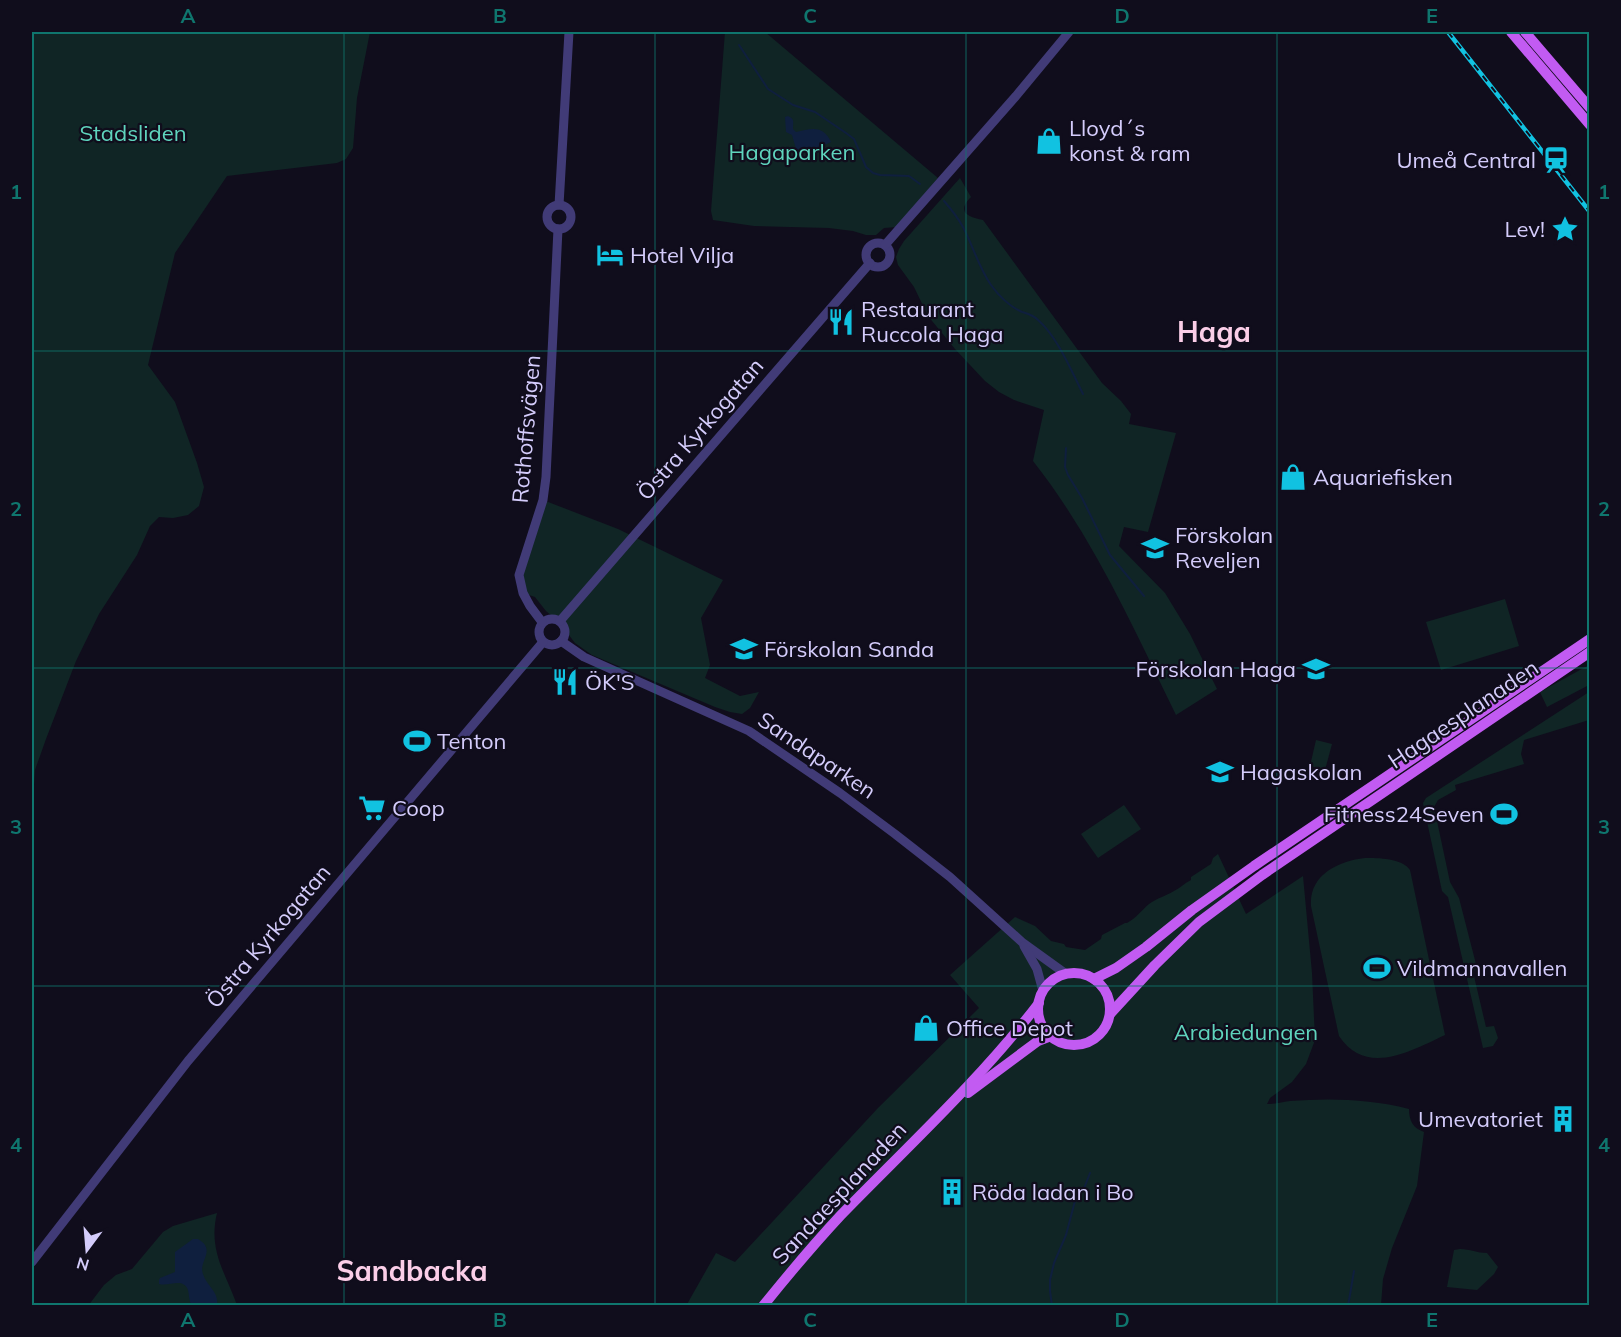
<svg xmlns="http://www.w3.org/2000/svg" width="1621" height="1337" viewBox="0 0 1621 1337" font-family="Mulish,sans-serif">
<rect width="100%" height="100%" fill="#100d1c"/>
<g fill="#102525">
<polygon points="32,32 370,32 357,98 353,148 346,159 337,163 227,176 175,253 148,365 175,402 197,463 204,487 199,506 188,515 173,518 159,517 150,526 137,555 99,614 76,661 46,739 35,770 32,814"/>
<polygon points="725,32 765,32 938,178 897,227 884,228 876,235 866,235 853,231 829,228 754,226 713,220 711,211"/>
<path d="M960,178L971,197C956,212 968,217 983,220L1102,383L1121,401L1131,414L1129,424L1176,433L1148,532L1124,527L1119,546L1165,593L1190,634L1217,689L1176,715C1134,629 1093,537 1033,461L1044,410L1014,400L999,392L985,381L955,349L928,316L914,287L898,265L896,257L899,249L904,241Z"/>
<polygon points="543,500 618,529 723,580 701,618 710,665 705,678 740,696 759,692 750,708 742,714 730,712 715,707 592,655 575,643 559,622 546,611 535,597 523,593 520,571"/>
<polygon points="1505,599 1519,646 1441,670 1426,622"/>
<polygon points="1589,665 1589,685 1547,707 1540,692"/>
<polygon points="1589,692 1589,720 1524,740 1521,754 1524,764 1455,785 1456,790 1438,800 1434,807 1450,882 1459,898 1477,968 1473,972 1486,1027 1494,1026 1498,1038 1493,1046 1483,1048 1448,897 1442,891 1423,803 1426,798"/>
<polygon points="1316,740 1332,744 1325,770 1310,766"/>
<polygon points="1124,805 1141,829 1098,858 1081,834"/>
<path d="M1218,854L1246,914L1303,876L1312,973L1315,1040L1306,1064L1292,1082L1270,1098L1267,1104C1275,1104 1282,1102 1290,1101C1330,1098 1370,1099 1409,1109C1409,1121 1413,1128 1424,1132L1417,1186L1392,1248L1383,1279L1381,1305L686,1306L716,1253L735,1262L878,1108L979,1008L950,975L1015,917L1035,926L1051,941L1064,944L1066,947L1085,950L1101,939L1102,935L1125,923H1127C1136,918 1141,911 1149,904C1157,898 1166,896 1174,891C1180,888 1185,883 1191,880V877L1211,864L1213,858Z"/>
<path d="M1365,858C1378,858 1402,858 1410,870L1445,1035C1411,1051 1366,1077 1339,1036L1311,906C1309,875 1338,861 1365,858Z"/>
<path d="M217,1213C208,1250 225,1272 237,1305L88,1306L104,1285L116,1275L132,1269L163,1232L173,1226Z"/>
<path d="M1460,1249C1470,1249 1477,1253 1487,1253L1498,1267L1494,1274L1477,1290L1447,1287L1454,1250Z"/>
</g>
<g fill="#0f1f3e">
<path d="M788,116C795,119 793,122 793,129L796,132C810,129 823,124 831,142L818,148L817,149L801,153L796,149L792,135L786,132L785,117Z"/>
<path d="M193,1239H198C217,1250 198,1261 203,1274C207,1287 219,1291 217,1305H191C189,1300 189,1294 188,1290C183,1277 169,1287 159,1284V1280L160,1278L175,1272V1252Z"/>
</g>
<g fill="none" stroke-linecap="round" stroke-linejoin="round">
<g stroke="#0f1f3e" stroke-width="2">
<polyline points="739,45 768,89 793,105 815,112 846,133 854,139 866,167 873,173 880,175 909,176 920,184"/>
<path d="M944,201C951,209 958,218 963,227C973,246 979,268 991,285C998,295 1010,307 1022,312C1028,314 1033,315 1038,320C1057,336 1072,372 1083,394"/>
<polyline points="1066,448 1065,467 1068,475 1082,498 1110,555 1144,596"/>
<polyline points="1052,1306 1050,1291 1050,1280 1054,1263 1066,1235 1075,1201 1085,1186 1090,1173"/>
<polyline points="1348,1306 1354,1271"/>
</g>
<g stroke="#413b77" stroke-width="9">
<polyline points="559,205 569,32"/>
<circle cx="559" cy="217" r="12"/>
<circle cx="878" cy="255" r="12"/>
<polyline points="885,245 1016,96 1069,32"/>
<circle cx="552" cy="632" r="13"/>
<polyline points="560,621 870,263"/>
<polyline points="542,622 530,606 523,593 519,575 543,500 546,477 558,229"/>
<polyline points="561,641 584,657 749,731 840,793 895,834 950,877 1023,943 1066,974"/>
<polyline points="1024,946 1037,969 1043,991"/>
<polyline points="32,1262 188,1061 543,642"/>
</g>
<g stroke="#c25bf2" stroke-width="10">
<polyline points="1511,32 1590,125"/>
<polyline points="1525,32 1590,108"/>
<circle cx="1074" cy="1009" r="36"/>
<polyline points="1094,979 1116,968 1146,947 1192,910 1254,866 1590,639"/>
<polyline points="1110,1014 1155,965 1199,922 1262,875 1590,652"/>
<polyline points="968,1093 1038,1041 1051,1036"/>
<path d="M763,1306C788,1275 814,1244 841,1215C908,1146 980,1080 1039,1003"/>
</g>
<defs>
<polyline id="rail" points="1448,32 1590,212"/>
</defs>
<use href="#rail" stroke="#11c2e1" stroke-width="4.5"/>
<use href="#rail" stroke="#100d1c" stroke-width="2" stroke-dasharray="7" stroke-linecap="butt"/>
</g>
<path fill="none" stroke="#0f766e" stroke-width="1.5" stroke-opacity="0.55" d="M344,32V1306M655,32V1306M966,32V1306M1277,32V1306M32,351H1590M32,668H1590M32,986H1590"/>
<defs>
<symbol id="shop-bare" viewBox="-9 -9 18 18"><path d="M-5-2.5h2.3a2.7 3.5 0 0 1 5.4 0H5L5.5 6h-11ZM-1.5-2.5h3a1.5 2.3 0 0 0-3 0Z" fill="#11c2e1" stroke="#100d1c" stroke-width="2.5" paint-order="stroke"/></symbol>
<symbol id="station-bare" viewBox="-9 -9 18 18"><path d="M-3-6H3Q5-6 5-4V2Q5 4 3 4L4.5 6H3L1.5 4h-3L-3 6H-4.5L-3 4Q-5 4-5 2V-4Q-5-6-3-6ZM-3.5-4v3h7v-3ZM-3.5 1v1.5H-2V1ZM2 1v1.5H3.5V1Z" fill="#11c2e1" stroke="#100d1c" stroke-width="2.5" paint-order="stroke"/></symbol>
<symbol id="sight-bare" viewBox="-9 -9 18 18"><path d="M0-6L1.8-2.2L6-1.7L2.9 1.2L3.7 5.4L0 3.3L-3.7 5.4L-2.9 1.2L-6-1.7L-1.8-2.2Z" fill="#11c2e1" stroke="#100d1c" stroke-width="2.5" paint-order="stroke"/></symbol>
<symbol id="hotel-bare" viewBox="-9 -9 18 18"><path d="M-6-4.5h1.5V1H6V5H4.5V3h-9V5H-6ZM-4 0a1.8 1.8 0 1 1 3.6 0ZM.5 0V-2.5h3Q6-2.5 6 0Z" fill="#11c2e1" stroke="#100d1c" stroke-width="2.5" paint-order="stroke"/></symbol>
<symbol id="restaurant-bare" viewBox="-9 -9 18 18"><path d="M-5-6h1v4h1v-4h1v4h1v-4h1v5L-1.5 .5V6h-2V.5L-5-1ZM5-6V6H3V1.5H1.5Q1.5-4 5-6Z" fill="#11c2e1" stroke="#100d1c" stroke-width="2.5" paint-order="stroke"/></symbol>
<symbol id="school-bare" viewBox="-9 -9 18 18"><path d="M0-5L7-2L0 1L-7-2ZM-4 1L0 2.5L4 1V4Q0 6-4 4Z" fill="#11c2e1" stroke="#100d1c" stroke-width="2.5" paint-order="stroke"/></symbol>
<symbol id="stadium-bare" viewBox="-9 -9 18 18"><path d="M0-5a6.5 5 0 1 0 0 10a6.5 5 0 1 0 0-10ZM-3.5-1.8h7v3.6h-7Z" fill="#11c2e1" stroke="#100d1c" stroke-width="2.5" paint-order="stroke"/></symbol>
<symbol id="supermarket-bare" viewBox="-9 -9 18 18"><path d="M-6-5.5h2.5l.6 2H6L4.5 2H-2.5L-4.4-4H-6ZM-1.5 3.2a1.3 1.3 0 1 0 .1 0ZM3 3.2a1.3 1.3 0 1 0 .1 0Z" fill="#11c2e1" stroke="#100d1c" stroke-width="2.5" paint-order="stroke"/></symbol>
<symbol id="building-bare" viewBox="-9 -9 18 18"><path d="M-4-6H4V6H1V3H-1V6H-4ZM-2.5-4.3h1.7v1.8h-1.7ZM.8-4.3h1.7v1.8H.8ZM-2.5-1h1.7V.8h-1.7ZM.8-1h1.7V.8H.8Z" fill="#11c2e1" stroke="#100d1c" stroke-width="2.5" paint-order="stroke"/></symbol>
</defs>
<g fill-rule="evenodd">
<use href="#shop-bare" x="1030" y="122" width="38" height="38"/>
<use href="#station-bare" x="1537" y="141" width="38" height="38"/>
<use href="#sight-bare" x="1546" y="210" width="38" height="38"/>
<use href="#hotel-bare" x="591" y="236" width="38" height="38"/>
<use href="#restaurant-bare" x="822" y="303" width="38" height="38"/>
<use href="#shop-bare" x="1274" y="458" width="38" height="38"/>
<use href="#school-bare" x="1136" y="529" width="38" height="38"/>
<use href="#school-bare" x="725" y="630" width="38" height="38"/>
<use href="#school-bare" x="1297" y="650" width="38" height="38"/>
<use href="#restaurant-bare" x="546" y="663" width="38" height="38"/>
<use href="#stadium-bare" x="398" y="722" width="38" height="38"/>
<use href="#school-bare" x="1201" y="753" width="38" height="38"/>
<use href="#supermarket-bare" x="353" y="789" width="38" height="38"/>
<use href="#stadium-bare" x="1485" y="795" width="38" height="38"/>
<use href="#stadium-bare" x="1358" y="949" width="38" height="38"/>
<use href="#shop-bare" x="907" y="1009" width="38" height="38"/>
<use href="#building-bare" x="1544" y="1100" width="38" height="38"/>
<use href="#building-bare" x="933" y="1173" width="38" height="38"/>
</g>
<g text-anchor="middle" stroke-width="4.5" stroke-linejoin="round" paint-order="stroke">
<g font-size="22" fill="#d4ccfb" stroke="#100d1c" text-anchor="start">
<text x="1069" y="136">Lloyd´s<tspan x="1069" dy="25">konst &amp; ram</tspan></text>
<text x="1536" y="168" text-anchor="end">Umeå Central</text>
<text x="1545" y="237" text-anchor="end">Lev!</text>
<text x="630" y="263">Hotel Vilja</text>
<text x="861" y="317">Restaurant<tspan x="861" dy="25">Ruccola Haga</tspan></text>
<text x="1313" y="485">Aquariefisken</text>
<text x="1175" y="543">Förskolan<tspan x="1175" dy="25">Reveljen</tspan></text>
<text x="764" y="657">Förskolan Sanda</text>
<text x="1296" y="677" text-anchor="end">Förskolan Haga</text>
<text x="585" y="690">ÖK'S</text>
<text x="437" y="749">Tenton</text>
<text x="1240" y="780">Hagaskolan</text>
<text x="392" y="816">Coop</text>
<text x="1484" y="822" text-anchor="end">Fitness24Seven</text>
<text x="1397" y="976">Vildmannavallen</text>
<text x="946" y="1036">Office Depot</text>
<text x="1543" y="1127" text-anchor="end">Umevatoriet</text>
<text x="972" y="1200">Röda ladan i Bo</text>
</g>
<g font-size="22" fill="#5fd4bd" stroke="#100d1c">
<text x="133" y="141">Stadsliden</text>
<text x="792" y="160">Hagaparken</text>
<text x="1246" y="1040">Arabiedungen</text>
</g>
<g font-size="22" fill="#d4ccfb" stroke="#100d1c">
<text transform="translate(526 429) rotate(-85)" y="8">Rothoffsvägen</text>
<text transform="translate(700 429) rotate(-49)" y="8">Östra Kyrkogatan</text>
<text transform="translate(1463 714) rotate(-34)" y="8">Hagaesplanaden</text>
<text transform="translate(817 755) rotate(34)" y="8">Sandaparken</text>
<text transform="translate(268 936) rotate(-50)" y="8">Östra Kyrkogatan</text>
<text transform="translate(839 1193) rotate(-47)" y="8">Sandaesplanaden</text>
</g>
<g font-size="28" font-weight="bold" fill="#fbcee8" stroke="#100d1c">
<text x="1214" y="342">Haga</text>
<text x="412" y="1281">Sandbacka</text>
</g>
</g>
<rect width="1621" height="1337" fill="none" stroke="#100d1c" stroke-width="66"/>
<g transform="translate(87 1250) rotate(196)" stroke="#100d1c" stroke-width="4.5" paint-order="stroke">
<path d="M0-4.5L10 22L0 15L-10 22Z" fill="#d4ccfb"/>
<text y="-9" font-size="16" font-weight="bold" text-anchor="middle" fill="#d4ccfb">N</text>
</g>
<rect x="33" y="33" width="1555" height="1271" fill="none" stroke="#0f766e" stroke-width="2"/>
<g font-size="20" text-anchor="middle" font-weight="bold" fill="#0f766e">
<text x="188" y="23">A</text>
<text x="500" y="23">B</text>
<text x="810" y="23">C</text>
<text x="1122" y="23">D</text>
<text x="1432" y="23">E</text>
<text x="16" y="199">1</text>
<text x="1604" y="199">1</text>
<text x="16" y="516">2</text>
<text x="1604" y="516">2</text>
<text x="16" y="834">3</text>
<text x="1604" y="834">3</text>
<text x="16" y="1152">4</text>
<text x="1604" y="1152">4</text>
<text x="188" y="1327">A</text>
<text x="500" y="1327">B</text>
<text x="810" y="1327">C</text>
<text x="1122" y="1327">D</text>
<text x="1432" y="1327">E</text>
</g>
</svg>
